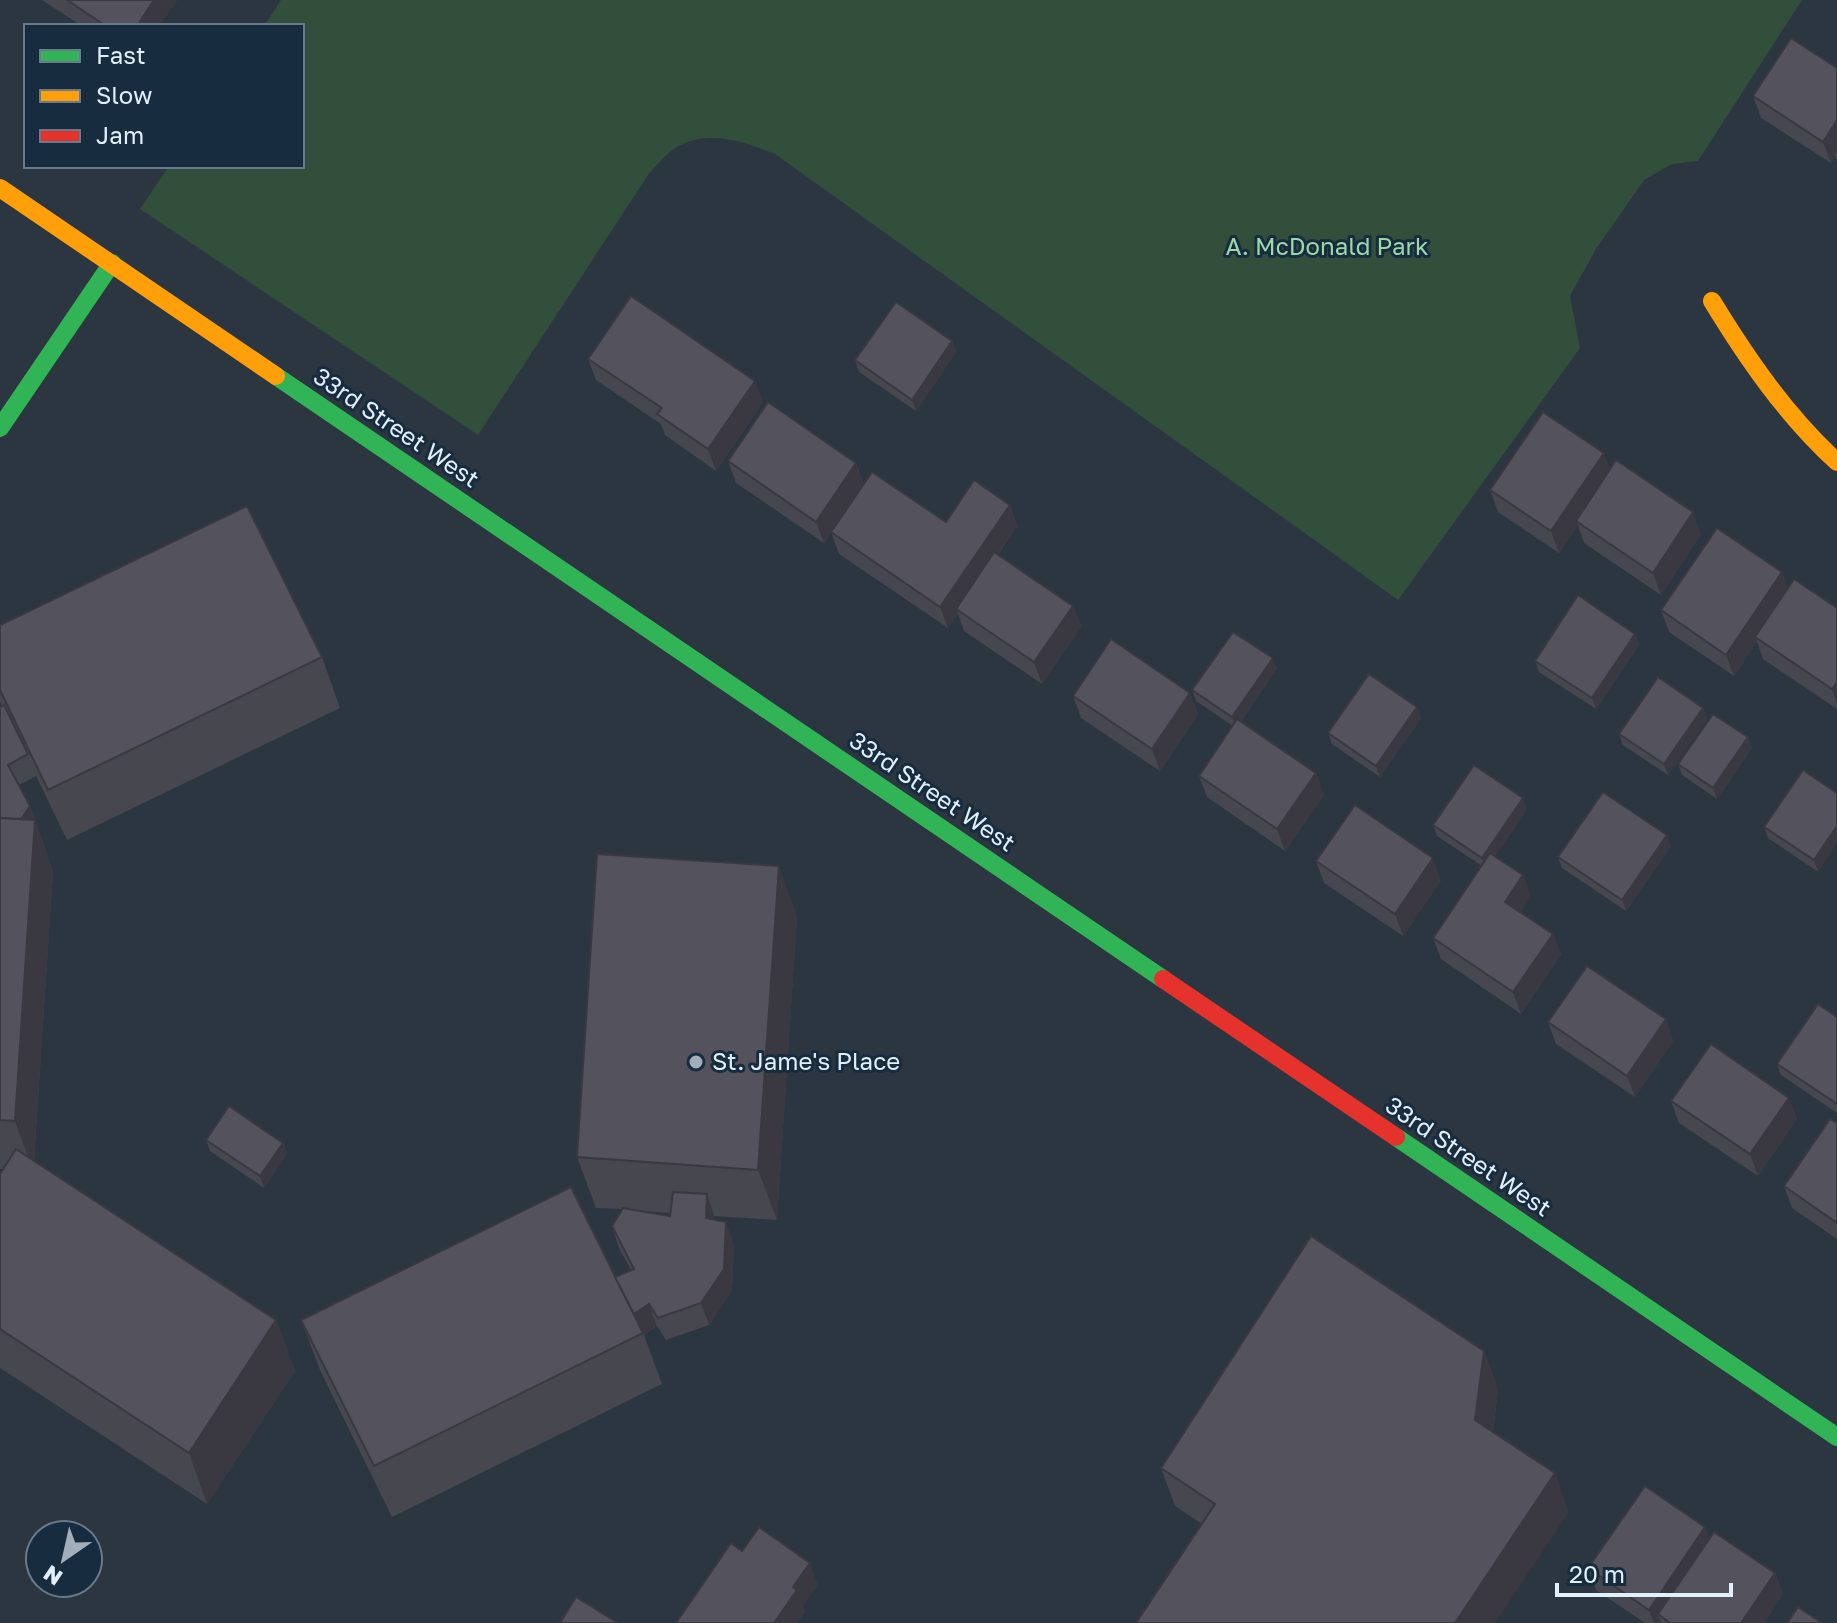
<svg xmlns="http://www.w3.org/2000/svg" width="1837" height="1623" viewBox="0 0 1837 1623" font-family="'Golos Text',sans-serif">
<rect width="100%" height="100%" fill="#2b3640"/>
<path fill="#324f3b" d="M281,0H1802L1698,161L1672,164L1644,180L1596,249L1570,296L1580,348L1398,600L775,154C742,141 703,127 671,151C663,158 655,167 648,175L478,435L140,209L169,166H302V26H264Z"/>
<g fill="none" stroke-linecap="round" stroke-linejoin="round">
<g stroke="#30b455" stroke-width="18">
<polyline points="276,376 1163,979"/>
<polyline points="0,428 112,263"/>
<polyline points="1396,1137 1837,1437"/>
</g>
<g stroke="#ff9f0a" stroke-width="18">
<polyline points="0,188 276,376"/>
<path d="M1712,301C1748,360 1786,415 1837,462"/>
</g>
<polyline stroke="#e5322d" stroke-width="18" points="1163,979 1396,1137"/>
</g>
<g fill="#474750" fill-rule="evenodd">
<polygon points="42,0 177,0 159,26 82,26"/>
<polygon points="1837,68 1837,161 1835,156 1831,163 1761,118 1753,96"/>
<polygon points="952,341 956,352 916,411 859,372 855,360"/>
<polygon points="588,359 763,402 716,471 665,435 661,424 596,380"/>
<polygon points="728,461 856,463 864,484 946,522 1010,505 1017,526 998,555 1073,606 1081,627 1042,684 964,631 958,614 948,628 839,554 831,532 850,504 824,543 736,483"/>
<polygon points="1610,468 1701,534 1661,595 1584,543 1578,525 1559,553 1498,512 1490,490"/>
<polygon points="1782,572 1788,588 1837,608 1837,709 1763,659 1757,642 1734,676 1669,632 1661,610"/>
<polygon points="0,625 322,657 340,708 67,840 36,776 19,785 30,806 53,871 34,1161 276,1320 295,1371 207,1504 0,1368 0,1174 3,1169 0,1169 0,707 2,706 0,702"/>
<polygon points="1635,634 1639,645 1596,709 1539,672 1535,661"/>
<polygon points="1277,669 1241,721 1316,773 1324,795 1285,851 1207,797 1199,776 1233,726 1196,701 1192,690"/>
<polygon points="1190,693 1198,714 1160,771 1081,718 1073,696"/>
<polygon points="1417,707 1421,718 1380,777 1332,744 1328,733"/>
<polygon points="1703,708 1707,719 1668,775 1623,745 1619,734"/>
<polygon points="1748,737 1752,748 1717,799 1682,775 1678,764"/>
<polygon points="1803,770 1818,872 1768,838 1764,827"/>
<polygon points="1527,810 1495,856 1523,875 1531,897 1520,912 1553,934 1561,955 1521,1014 1441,959 1433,938 1482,866 1437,836 1433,825"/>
<polygon points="1671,846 1626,911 1562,868 1558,857"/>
<polygon points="1316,861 1441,880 1403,936 1324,883"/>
<path d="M797,916L777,1220L714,1216V1220L734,1244L732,1290L709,1325L666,1340L657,1326L644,1335L662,1384L392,1517L320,1370L301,1320L615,1277L631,1270L619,1248L612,1226L622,1209L596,1208L577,1157ZM643,1211L670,1213V1216Z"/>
<polygon points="1837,1017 1837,1113 1781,1075 1777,1064"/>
<polygon points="1666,1019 1673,1041 1635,1097 1556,1044 1548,1022"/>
<polygon points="1789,1098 1797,1119 1758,1176 1679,1123 1671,1101"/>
<polygon points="1837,1123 1837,1239 1792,1208 1784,1186"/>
<polygon points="206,1140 283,1143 287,1154 264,1188 210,1151"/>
<polygon points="1484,1351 1498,1390 1493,1431 1569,1512 1202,1524 1175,1506 1161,1468"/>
<polygon points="1710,1538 1775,1573 1783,1594 1764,1623 1645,1623 1596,1590 1588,1568"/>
</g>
<g fill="#3a3941">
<polygon points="154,0 177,0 159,26 137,26"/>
<polygon points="1837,120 1837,154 1834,153 1835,156 1831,163 1823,142"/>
<polygon points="952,341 956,352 916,411 912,400"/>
<polygon points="755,381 763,402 716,471 708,449"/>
<polygon points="1604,453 1612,475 1576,521 1578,525 1559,553 1551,531"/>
<polygon points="856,463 864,484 824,543 816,522"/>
<polygon points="1010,505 1017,526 959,611 956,609 958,614 948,628 940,607"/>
<polygon points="1693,512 1701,534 1661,595 1653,573"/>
<polygon points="1782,572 1790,593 1755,637 1757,642 1734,676 1726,655"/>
<polygon points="1073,606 1081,627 1042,684 1034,662"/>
<polygon points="1635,634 1639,645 1596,709 1592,698"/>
<polygon points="1273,658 1277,669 1236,728 1232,717"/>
<polygon points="1837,682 1837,703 1832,689"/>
<polygon points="1190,693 1198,714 1160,771 1152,749"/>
<polygon points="1417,707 1421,718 1380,777 1376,766"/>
<polygon points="1703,708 1707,719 1668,775 1664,764"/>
<polygon points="1748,737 1752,748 1717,799 1713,788"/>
<polygon points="1316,773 1324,795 1285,851 1277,829"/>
<polygon points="1523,798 1527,810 1486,869 1482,858"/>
<polygon points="30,806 53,871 33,1171 15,1121 16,827"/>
<polygon points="1837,826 1837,843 1818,872 1814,860"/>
<polygon points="1667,835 1671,846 1626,911 1622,900"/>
<polygon points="1433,858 1441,880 1403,936 1395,914"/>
<polygon points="779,866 797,916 777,1220 758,1170"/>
<polygon points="1523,875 1531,897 1513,923 1505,902"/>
<polygon points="1553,934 1561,955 1521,1014 1513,992"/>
<polygon points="1666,1019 1673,1041 1635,1097 1627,1076"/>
<polygon points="1789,1098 1797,1119 1758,1176 1750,1154"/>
<polygon points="283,1143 287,1154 264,1188 260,1176"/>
<polygon points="707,1194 714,1215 713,1239 706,1218"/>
<polygon points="726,1222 734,1244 732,1290 709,1325 701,1303"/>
<polygon points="649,1304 657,1326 644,1335 631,1316"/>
<polygon points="276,1320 295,1371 207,1504 189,1453"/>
<polygon points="1484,1351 1498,1390 1489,1459 1475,1420"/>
<polygon points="1555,1473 1569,1512 1495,1623 1455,1623"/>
<polygon points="1705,1527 1713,1548 1658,1614 1661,1623 1654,1623 1649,1610"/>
<polygon points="810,1563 818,1585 803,1606 805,1612 797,1623 774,1623 793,1587"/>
<polygon points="1775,1573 1783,1594 1764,1623 1741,1623"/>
</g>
<g fill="#53525d" stroke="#3a3941" stroke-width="2">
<polygon points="67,0 154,0 137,26 106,26"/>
<polygon points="1791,38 1837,68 1837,120 1823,142 1753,96"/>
<polygon points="631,296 755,381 708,449 657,414 662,408 588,359"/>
<polygon points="896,302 952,341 912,400 855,360"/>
<polygon points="768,402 856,463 816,522 728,461"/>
<polygon points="1543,412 1604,453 1551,531 1490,490"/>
<polygon points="1616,460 1693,512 1653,573 1576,521"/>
<polygon points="872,472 946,522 974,480 1010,505 940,607 831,532"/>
<polygon points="247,506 322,657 48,790 0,690 0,625"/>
<polygon points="1717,528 1782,572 1726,655 1661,610"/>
<polygon points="994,552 1073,606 1034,662 956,609"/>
<polygon points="1794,579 1837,608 1837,682 1832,689 1755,637"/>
<polygon points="1578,595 1635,634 1592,698 1535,661"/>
<polygon points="1233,632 1273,658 1232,717 1192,690"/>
<polygon points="1111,639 1190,693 1152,749 1073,696"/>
<polygon points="1369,674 1417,707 1376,766 1328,733"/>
<polygon points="1658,677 1703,708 1664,764 1619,734"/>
<polygon points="4,705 28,754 8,765 30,806 21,819 0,818 0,707"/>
<polygon points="1713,714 1748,737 1713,788 1678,764"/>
<polygon points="1237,719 1316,773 1277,829 1199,776"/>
<polygon points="1474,765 1523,798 1482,858 1433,825"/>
<polygon points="1803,770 1837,793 1837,826 1814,860 1764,827"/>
<polygon points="1603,792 1667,835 1622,900 1558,857"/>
<polygon points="1355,805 1433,858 1395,914 1316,861"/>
<polygon points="0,818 35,820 15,1121 0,1120"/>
<polygon points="1490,853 1523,875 1505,902 1553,934 1513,992 1433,938"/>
<polygon points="597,854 779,866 758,1170 577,1157"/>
<polygon points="1587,966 1666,1019 1627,1076 1548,1022"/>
<polygon points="1818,1004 1837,1017 1837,1104 1777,1064"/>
<polygon points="1711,1044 1789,1098 1750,1154 1671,1101"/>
<polygon points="229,1106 283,1143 260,1176 206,1140"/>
<polygon points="1830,1119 1837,1123 1837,1223 1784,1186"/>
<polygon points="16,1149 276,1320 189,1453 0,1329 0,1174"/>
<polygon points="571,1187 643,1333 374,1466 301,1320"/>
<polygon points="673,1192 707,1194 706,1218 726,1222 724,1269 701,1303 658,1318 649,1304 634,1314 615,1277 634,1269 612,1226 623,1208 670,1216"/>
<polygon points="1311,1236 1484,1351 1475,1420 1555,1473 1455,1623 1136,1623 1215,1504 1161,1468"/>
<polygon points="1645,1486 1705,1527 1649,1610 1588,1568"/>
<polygon points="759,1527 810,1563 793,1587 797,1590 774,1623 676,1623 731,1543 742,1551"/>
<polygon points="1714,1532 1775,1573 1741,1623 1670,1623 1658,1614"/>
<polygon points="576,1597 618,1623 560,1623"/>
<polygon points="1798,1607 1822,1623 1787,1623"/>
</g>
<circle fill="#a2aeba" stroke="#182c3f" stroke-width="3" cx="696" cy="1062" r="8"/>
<g text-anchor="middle" stroke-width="6" stroke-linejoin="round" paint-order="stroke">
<g font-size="24" fill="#9ad9a6" stroke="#182c3f">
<text x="1327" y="255">A. McDonald Park</text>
</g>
<g font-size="24" fill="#e2effc" stroke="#182c3f">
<text transform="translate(396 428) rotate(34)" y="8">33rd Street West</text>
<text transform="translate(932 792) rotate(34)" y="8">33rd Street West</text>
<text transform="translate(1468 1157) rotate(34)" y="8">33rd Street West</text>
</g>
<g font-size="24" fill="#e2effc" stroke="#182c3f" text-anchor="start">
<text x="712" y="1070">St. Jame's Place</text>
</g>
</g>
<rect x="24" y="24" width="280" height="144" fill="#182c3f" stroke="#697a8b" stroke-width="2"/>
<rect x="40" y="50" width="40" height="12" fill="#30b455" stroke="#697a8b" stroke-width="2"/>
<text x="96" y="64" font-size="24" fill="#e2effc">Fast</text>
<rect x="40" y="90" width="40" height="12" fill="#ff9f0a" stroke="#697a8b" stroke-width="2"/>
<text x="96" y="104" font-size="24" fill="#e2effc">Slow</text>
<rect x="40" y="130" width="40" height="12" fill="#e5322d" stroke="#697a8b" stroke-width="2"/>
<text x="96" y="144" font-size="24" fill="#e2effc">Jam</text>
<g transform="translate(64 1559) rotate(214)"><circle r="38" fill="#182c3f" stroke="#697a8b" stroke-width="2"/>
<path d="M0-6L14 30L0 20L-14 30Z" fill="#a2aeba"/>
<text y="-12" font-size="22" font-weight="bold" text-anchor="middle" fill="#e2effc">N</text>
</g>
<path d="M1557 1583v12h174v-12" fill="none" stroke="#e2effc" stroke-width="4"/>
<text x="1569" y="1583" font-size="24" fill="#e2effc" stroke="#182c3f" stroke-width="6" paint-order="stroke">20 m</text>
</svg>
